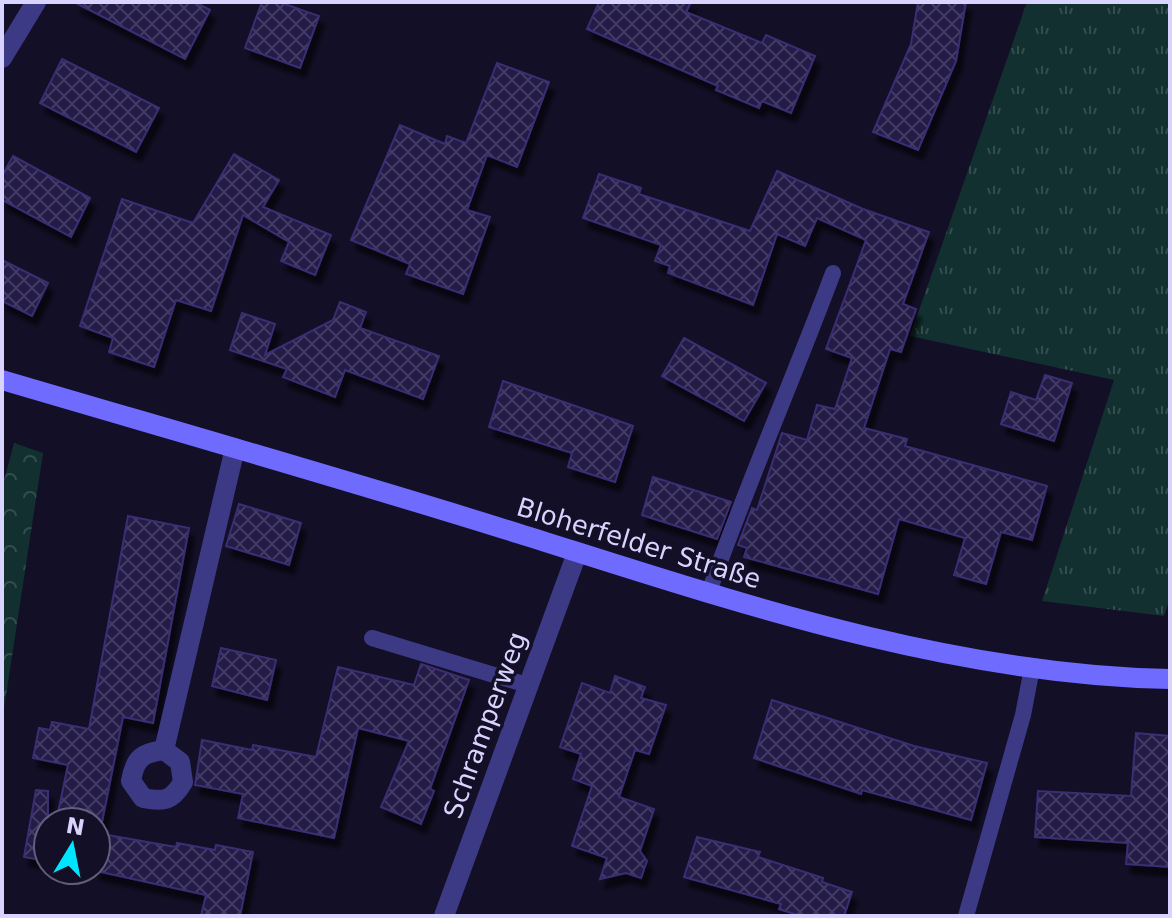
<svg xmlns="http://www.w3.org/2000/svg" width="1172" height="918" viewBox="0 0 1172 918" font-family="'DejaVu Sans',sans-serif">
<defs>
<pattern id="grass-tufts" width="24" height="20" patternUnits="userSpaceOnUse" patternTransform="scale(2)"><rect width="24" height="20" fill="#12302f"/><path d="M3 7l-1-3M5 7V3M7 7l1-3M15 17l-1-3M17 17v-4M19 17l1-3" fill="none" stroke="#344d4e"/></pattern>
<pattern id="forest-crowns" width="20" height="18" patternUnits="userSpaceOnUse" patternTransform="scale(2)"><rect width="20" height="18" fill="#12302f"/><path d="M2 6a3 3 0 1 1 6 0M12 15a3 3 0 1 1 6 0" fill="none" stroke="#344d4e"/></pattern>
<pattern id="building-cross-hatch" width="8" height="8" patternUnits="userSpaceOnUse" patternTransform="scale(2)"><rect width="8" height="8" fill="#241b47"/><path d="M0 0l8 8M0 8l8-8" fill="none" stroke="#433b63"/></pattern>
<filter id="shadow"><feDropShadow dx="5" dy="9" stdDeviation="2" flood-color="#0009"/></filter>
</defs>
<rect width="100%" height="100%" fill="#130f26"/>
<polygon fill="url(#grass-tufts)" points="1027,2 1170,2 1170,598 1164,616 1042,601 1114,380 910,336"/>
<polygon fill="url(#forest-crowns)" points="14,443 43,453 2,722 2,488"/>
<g fill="url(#building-cross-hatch)" stroke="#3b2d73" stroke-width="2" filter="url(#shadow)">
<polygon points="74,2 195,2 210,10 185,59"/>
<polygon points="262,2 279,2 319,16 300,68 245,48"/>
<polygon points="599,2 691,2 686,12 762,43 766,35 815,56 791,113 762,101 759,108 716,90 718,86 587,29"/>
<polygon points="918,2 966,2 956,61 918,150 873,132 911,44"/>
<polygon points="62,59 159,108 136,152 40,103"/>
<polygon points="497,63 549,82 517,167 487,155 467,210 490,217 463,294 406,274 410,264 351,240 400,125 445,144 447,136 466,143"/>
<polygon points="234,154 279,180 263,207 331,235 315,275 281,261 289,242 243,215 211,311 176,300 154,367 109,352 113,338 80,326 122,199 193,223"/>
<polygon points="13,156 90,198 71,237 2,200 2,176"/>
<polygon points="777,171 863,209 929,232 903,304 916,309 901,352 890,349 864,428 907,439 905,446 1047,486 1032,540 1001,532 986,584 954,575 965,538 899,519 878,594 744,557 747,548 738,545 752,508 757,510 782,433 807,440 817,405 835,409 852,358 826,349 866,240 817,218 805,246 777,234 753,305 668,273 670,266 655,261 661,245 583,218 599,174 641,188 639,194 750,231"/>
<polygon points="2,260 48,283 32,316 2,301"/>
<polygon points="340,302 366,312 360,328 439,356 423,399 345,370 335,397 283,377 287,369 230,350 242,313 275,324 265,355 333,320"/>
<polygon points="684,338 766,383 744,421 662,376"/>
<polygon points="1045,375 1072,383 1054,441 1001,424 1011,392 1036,400"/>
<polygon points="503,381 633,426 615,482 568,467 572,453 489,427"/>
<polygon points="653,477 731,502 717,539 642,515"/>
<polygon points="239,504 301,523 289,565 226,546"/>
<polygon points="128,516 189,528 153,723 123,717 102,822 56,822 68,765 33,758 39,728 50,730 52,722 89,729"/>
<polygon points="221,648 276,660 267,700 212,686"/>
<polygon points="421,664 469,680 430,789 434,791 421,824 381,807 409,741 358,728 334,838 238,818 243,794 195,785 202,740 252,750 253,745 316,757 338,667 414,685"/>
<polygon points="615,676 645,687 641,698 666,705 649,754 635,750 619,797 654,809 640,851 647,861 641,878 626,873 600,879 607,858 572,846 592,786 573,779 581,754 560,747 582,683 610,693"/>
<polygon points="772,700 914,746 987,763 971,820 862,790 861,794 754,758"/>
<polygon points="1136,733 1170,736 1170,867 1126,864 1128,843 1035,837 1038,791 1131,796"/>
<polygon points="36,790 48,791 48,861 24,857"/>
<polygon points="96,833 176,847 177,843 215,850 216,845 253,852 240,916 201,916 206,895 96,871"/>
<polygon points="697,837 760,852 758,857 823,878 822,882 852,892 844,916 801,916 779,909 781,904 684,877"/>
</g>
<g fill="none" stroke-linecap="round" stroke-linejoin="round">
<g stroke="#3d3a85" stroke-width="16">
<path d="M709,592C747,484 793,380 833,273"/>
<polyline points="372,638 527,685"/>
<polyline points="966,916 1023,715 1032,668"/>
</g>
<g stroke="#3d3a85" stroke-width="20">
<polyline points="2,58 36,2"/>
<path d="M164,750L180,762L183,782C172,801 164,802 143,798L131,781C135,758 142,753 164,750L235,448"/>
<polyline points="444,916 577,553"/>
</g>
<path stroke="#6f6bff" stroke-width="20" d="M2,380C175,431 348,480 520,534C730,600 948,675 1170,679"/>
</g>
<g text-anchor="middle" stroke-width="7" stroke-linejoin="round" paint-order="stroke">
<g font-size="26" fill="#d9d4ff" stroke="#130f26">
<text transform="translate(639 543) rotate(17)" y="9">Bloherfelder Straße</text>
<text transform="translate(485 725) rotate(-70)" y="9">Schramperweg</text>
</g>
</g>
<rect width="1172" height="918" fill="none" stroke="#d9d4ff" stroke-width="8"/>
<g transform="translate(72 846) rotate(10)"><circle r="38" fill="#130f26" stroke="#625e7d" stroke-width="2"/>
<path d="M0-6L14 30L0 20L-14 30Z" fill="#00e5ff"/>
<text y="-12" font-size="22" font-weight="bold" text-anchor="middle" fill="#d9d4ff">N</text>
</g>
</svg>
